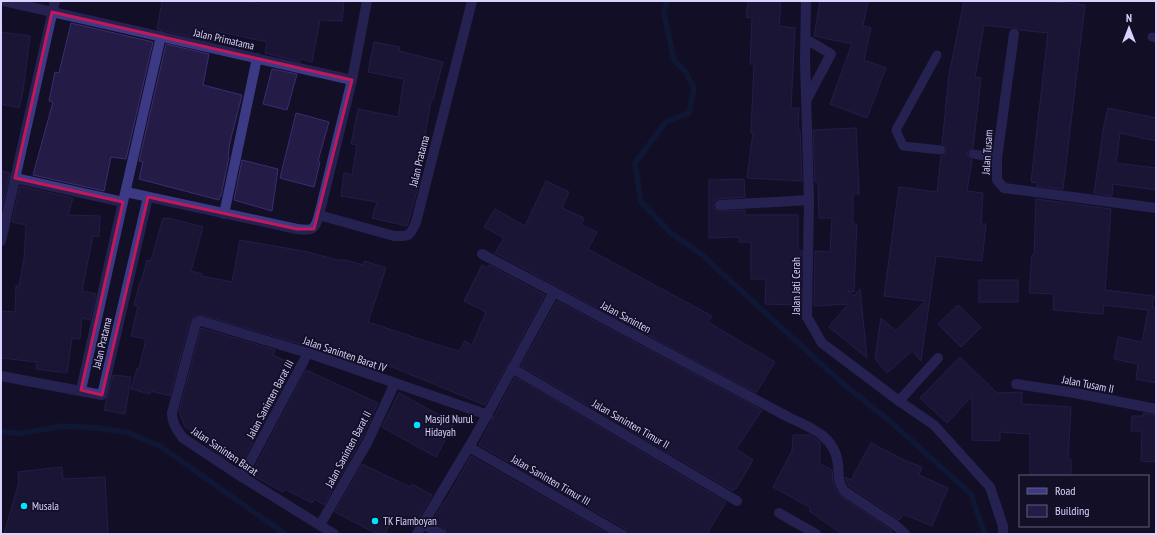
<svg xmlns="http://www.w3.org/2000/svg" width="1157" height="535" viewBox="0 0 1157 535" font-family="'PT Sans Narrow',sans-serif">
<rect width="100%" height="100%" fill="#130f26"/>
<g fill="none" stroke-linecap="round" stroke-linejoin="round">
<g stroke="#0c2248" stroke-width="5.5">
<polyline points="667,1 664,15 674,60 685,71 694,88 689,113 666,122 635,163 641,202 671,233 701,254 841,382 891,422 971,494 984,532 983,534"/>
<polyline points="1,431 20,434 62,426 98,428 129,433 160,446 285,534"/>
</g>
</g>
<g fill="#241b47" stroke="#3b2d73">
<polygon points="162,1 245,1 260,4 260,1 344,1 342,21 320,20 312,62 301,59 300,62 265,53 267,42 215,31 212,42 157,29"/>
<polygon points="748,1 781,1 779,26 795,28 791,108 799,108 798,130 800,130 802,181 747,178 753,133 751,133 754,64 750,64 752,18 746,17"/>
<polygon points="820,1 868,1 863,26 871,28 864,60 886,68 867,118 830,104 852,44 814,36"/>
<polygon points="964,1 1047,1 1085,5 1063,189 1037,186 1037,183 1031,182 1048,33 1019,30 1015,28 1011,28 984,25 975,77 981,78 973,148 969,150 967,153 969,158 972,160 967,191 983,193 981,224 986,224 982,261 936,256 921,361 912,351 887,373 875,359 881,318 896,331 925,301 884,296 899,187 937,192 941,156 944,155 947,151 946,147 942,144 949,75"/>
<polygon points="71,23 153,42 126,159 111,157 104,191 33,175 53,102 49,101 55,72 59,73"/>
<polygon points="1,32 30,36 23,91 19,108 1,104"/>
<polygon points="374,42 400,47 399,51 443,62 433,100 431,100 418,177 421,177 407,226 372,218 377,202 341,196 344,173 352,175 357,145 351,144 358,109 398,117 404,79 368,72"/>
<polygon points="166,44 209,54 203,85 242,95 230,142 228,156 229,157 221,196 220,196 219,200 139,179 143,162 139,161"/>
<polygon points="272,69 297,74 287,110 263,104"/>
<polygon points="1108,108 1156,118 1156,141 1120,133 1116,163 1156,168 1156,190 1113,184 1112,196 1094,193 1104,125"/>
<polygon points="296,113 329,122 318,161 320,162 314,187 280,178"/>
<polygon points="856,128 859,194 853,194 853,224 857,224 854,292 848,291 854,296 860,289 867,358 829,327 848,304 814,306 815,251 830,252 832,218 819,218 818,182 815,182 813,130"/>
<polygon points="242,160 278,169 272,211 234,200"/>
<polygon points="1,171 10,173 1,211"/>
<polygon points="744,179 745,197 717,199 714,202 714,208 720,211 745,210 745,215 798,215 798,250 802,251 801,305 765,304 766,279 751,279 751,242 739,242 739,237 709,238 709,180"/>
<polygon points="546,181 569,192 562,208 584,218 581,225 597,232 588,249 712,316 708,322 775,362 756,393 495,253 504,238 484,227 495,209 525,226"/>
<polygon points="20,186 73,198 68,215 100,216 99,237 93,236 82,291 96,294 90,320 82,318 80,339 72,338 67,373 36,369 37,362 1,358 1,311 15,312 16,286 19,286 24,259 26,225 12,222"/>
<polygon points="1036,199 1111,209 1105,290 1154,296 1152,307 1156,307 1156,383 1136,379 1138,364 1114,359 1118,337 1142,342 1148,310 1104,305 1103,314 1053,310 1054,294 1029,293 1032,255 1034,255"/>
<polygon points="163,218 172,219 203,227 191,271 202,274 202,276 232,282 240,240 308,252 341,261 341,259 363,265 365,261 386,268 368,322 428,342 459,351 465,341 472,345 486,312 464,301 482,265 487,268 489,265 545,295 485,405 375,360 371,368 310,347 202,315 194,317 190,321 170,396 151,391 150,394 131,389 137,368 139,369 146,339 131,336 138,306 134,305 140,282 141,282 147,260 151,261"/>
<rect x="979" y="280" width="39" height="22"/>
<polygon points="557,301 762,410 736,449 753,460 736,489 734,488 733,491 521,366"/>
<polygon points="958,305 981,327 961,347 938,324"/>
<polygon points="201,328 275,350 273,355 294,365 241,465 223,457 207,446 211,438 185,427 179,412"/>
<polygon points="960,357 997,393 1022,392 1022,404 1071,407 1068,459 1071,459 1071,476 1030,476 1030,434 1000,432 1000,441 972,440 972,396 947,423 920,398"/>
<polygon points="306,370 378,403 362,438 324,505 314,499 312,503 285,489 283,492 252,475 253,471"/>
<polygon points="113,375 131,377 125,414 104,410"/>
<polygon points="515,377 726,502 707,534 627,534 624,528 479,445"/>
<polygon points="399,393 454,423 436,457 382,427"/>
<polygon points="1143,413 1156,415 1156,462 1141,461 1142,431 1131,431 1132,416 1143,416"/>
<polygon points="793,435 810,435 820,442 820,464 832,470 833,483 838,494 891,530 892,531 891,534 842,534 809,511 811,508 773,487 792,451"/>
<polygon points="871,443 904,460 922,467 919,475 948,488 932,526 903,514 901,518 900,518 899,520 849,486 845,477 851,480"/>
<polygon points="471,456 608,534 447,534 444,528 432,522 444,502 445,502"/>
<polygon points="362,464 410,487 412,484 432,495 414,527 394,516 385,534 377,534 335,512"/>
<polygon points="62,467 63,479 105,477 108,534 4,534 19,482 18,472"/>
</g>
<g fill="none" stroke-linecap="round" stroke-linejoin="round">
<g stroke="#3d3a85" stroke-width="9">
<polyline points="1152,37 1156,38"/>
<polyline points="937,55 896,130 903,146 941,150"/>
<polyline points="973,154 997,158"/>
</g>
<g stroke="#3d3a85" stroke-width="10">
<polyline points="4,1 352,80"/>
<polyline points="806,1 805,60 809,200 807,317 822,343 899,401"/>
<polyline points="1014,34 997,158 997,180 1004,188 1156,208"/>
<polyline points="806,39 831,54 807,99"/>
<polyline points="15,178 123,202 161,36"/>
<path d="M126,192L297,229C313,231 315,230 319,215L394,236C409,236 410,237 416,222L472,1"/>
<polyline points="720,205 809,200"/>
<polyline points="224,214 257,58"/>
<polyline points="319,215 352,80 367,1"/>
<polyline points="1,241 55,1"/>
<polyline points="482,254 554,292"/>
<polyline points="938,358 899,401 934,425 990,487 1003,526 1003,534"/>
<polyline points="512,368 737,501"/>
<polyline points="1,376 102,395 148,197"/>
<polyline points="1016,384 1075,393 1156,409"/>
<polyline points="81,390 123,202"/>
<polyline points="469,447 621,534"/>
<polyline points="242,477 308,353"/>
<polyline points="779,513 816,534"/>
<polyline points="422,524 441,534"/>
<polyline points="320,525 368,441 395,383"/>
<path d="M334,534L242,477L183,438C177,430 172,423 172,413L196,323L201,321L308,353L488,415"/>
<path d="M417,534L476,435L554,292L788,417C810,427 835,436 838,464C839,476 837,480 844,491L895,525L905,534"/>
</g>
</g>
<path d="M0 0H1157V535H0ZM52,12L352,80L314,229H297L148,197L102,395L81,390L123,202L15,178Z" fill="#130f26" fill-opacity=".55" fill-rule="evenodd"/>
<path fill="none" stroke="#c2185b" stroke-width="3" stroke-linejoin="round" d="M52,12L352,80L314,229H297L148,197L102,395L81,390L123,202L15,178Z"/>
<g fill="#00e5ff" stroke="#130f26" stroke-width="1.5">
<circle cx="417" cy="425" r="4"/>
<circle cx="24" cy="506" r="4"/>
<circle cx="375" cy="521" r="4"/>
</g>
<g text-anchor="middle" stroke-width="3.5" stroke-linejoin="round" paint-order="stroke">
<g font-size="11" fill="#d9d4ff" stroke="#130f26">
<text transform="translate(224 39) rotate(13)" y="4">Jalan Primatama</text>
<text transform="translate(987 152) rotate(-86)" y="4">Jalan Tusam</text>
<text transform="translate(419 161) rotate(-76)" y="4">Jalan Pratama</text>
<text transform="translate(796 286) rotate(-90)" y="4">Jalan Jati Cerah</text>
<text transform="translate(626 317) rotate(28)" y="4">Jalan Saninten</text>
<text transform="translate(102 343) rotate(-77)" y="4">Jalan Pratama</text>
<text transform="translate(345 354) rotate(19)" y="4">Jalan Saninten Barat IV</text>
<text transform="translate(1088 384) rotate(11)" y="4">Jalan Tusam II</text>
<text transform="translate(270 399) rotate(-62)" y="4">Jalan Saninten Barat III</text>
<text transform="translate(631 424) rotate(30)" y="4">Jalan Saninten Timur II</text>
<text transform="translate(348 449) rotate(-62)" y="4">Jalan Saninten Barat II</text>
<text transform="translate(225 451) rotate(34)" y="4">Jalan Saninten Barat</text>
<text transform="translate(551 480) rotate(30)" y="4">Jalan Saninten Timur III</text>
</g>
<g font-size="11" fill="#d9d4ff" stroke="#130f26" text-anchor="start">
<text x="425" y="423">Masjid Nurul<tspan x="425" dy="13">Hidayah</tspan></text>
<text x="32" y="510">Musala</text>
<text x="383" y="525">TK Flamboyan</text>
</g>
</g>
<rect width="1157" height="535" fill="none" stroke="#d9d4ff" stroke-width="4"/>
<rect x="1019" y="475" width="130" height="52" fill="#130f26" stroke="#625e7d"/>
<rect x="1027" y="488" width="20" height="6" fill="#3d3a85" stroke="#625e7d"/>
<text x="1055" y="495" font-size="12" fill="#d9d4ff">Road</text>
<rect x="1027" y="505" width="20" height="12" fill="#241b47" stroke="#625e7d"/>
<text x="1055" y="515" font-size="12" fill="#d9d4ff">Building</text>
<g transform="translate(1129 28)" stroke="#130f26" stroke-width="3" paint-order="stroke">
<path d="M0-3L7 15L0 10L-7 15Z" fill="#d9d4ff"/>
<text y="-6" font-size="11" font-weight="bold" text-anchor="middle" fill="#d9d4ff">N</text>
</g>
</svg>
